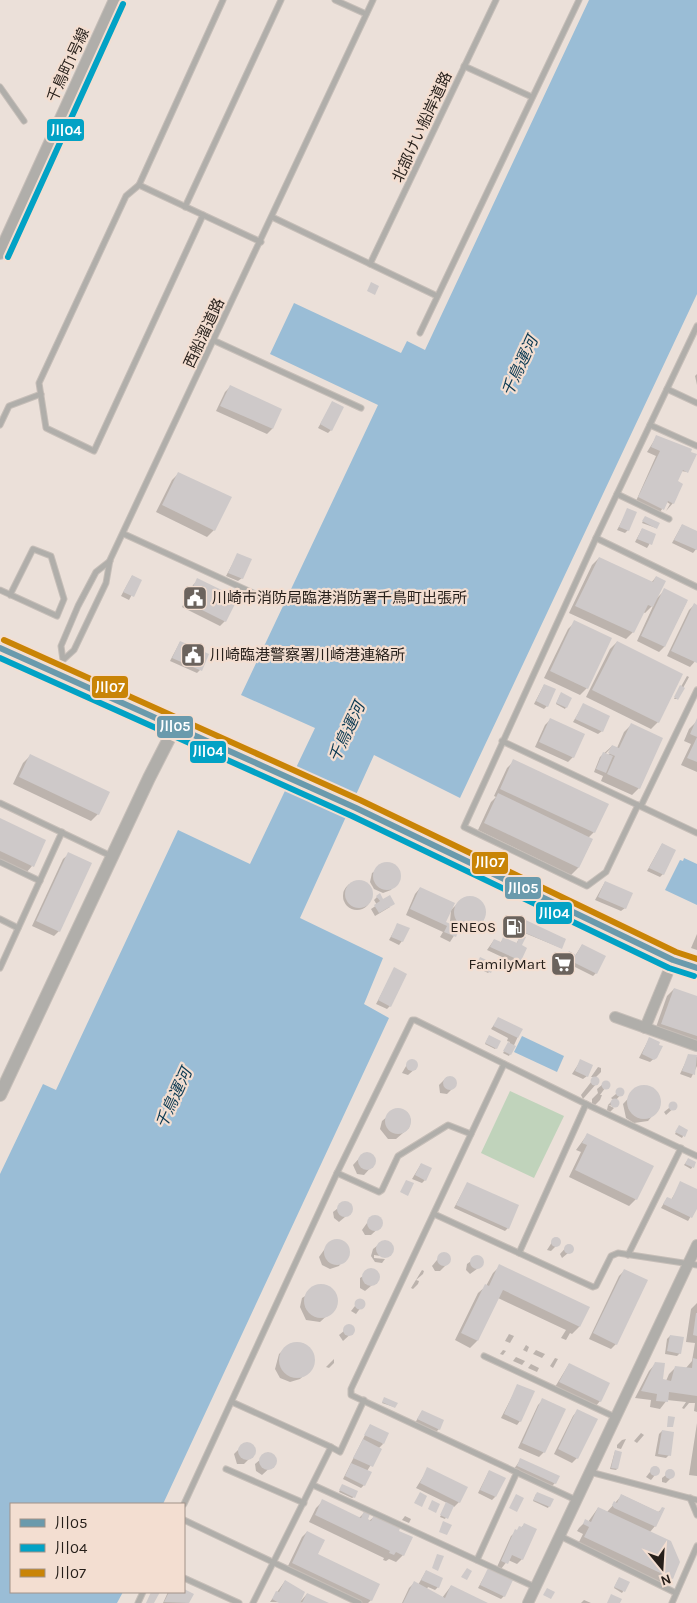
<svg xmlns="http://www.w3.org/2000/svg" width="697" height="1603" viewBox="0 0 697 1603" font-family="Karla,'Noto Sans JP',sans-serif">
<rect width="100%" height="100%" fill="#ebe0d9"/>
<polygon fill="#c0d3bb" points="510,1091 564,1116 534,1178 481,1153"/>
<g fill="#9abdd6">
<polygon points="589,0 697,0 697,294 460,798 374,755 300,918 383,958 364,1004 389,1018 163,1504 11,1504 11,1592 123,1592 117,1603 0,1603 0,1174 43,1084 56,1090 178,830 250,864 315,728 241,695 378,405 270,354 294,303 401,353 407,341 425,350"/>
<polygon points="684,858 697,864 697,905 665,890 680,860 683,861"/>
<polygon points="522,1036 564,1056 557,1072 514,1052"/>
</g>
<g fill="#0003" fill-rule="evenodd">
<polygon points="697,374 697,385 695,376"/>
<polygon points="230,387 280,409 272,429 267,434 216,411 225,392"/>
<polygon points="333,402 331,430 328,433 318,428"/>
<polygon points="657,436 687,472 681,471 673,488 673,503 666,511 670,504 667,502 660,512 636,501 656,456 647,452"/>
<polygon points="179,473 214,530 207,537 156,512 172,480"/>
<polygon points="628,510 628,530 625,533 617,530"/>
<polygon points="644,519 656,528 642,523"/>
<polygon points="682,525 697,532 697,548 693,553 672,543"/>
<polygon points="642,529 655,535 647,548 635,542"/>
<polygon points="238,554 242,578 238,581 226,576"/>
<polygon points="599,558 651,583 656,577 657,598 665,590 687,601 664,647 659,652 637,641 654,604 645,613 643,612 633,632 626,639 569,613 592,565"/>
<polygon points="132,576 140,580 129,600 121,596"/>
<polygon points="198,580 225,621 220,626 182,607 193,585"/>
<polygon points="694,605 697,606 697,659 690,667 667,656 689,610"/>
<polygon points="575,622 587,688 580,695 544,678 568,629"/>
<polygon points="180,642 200,670 197,673 170,661"/>
<polygon points="617,642 658,722 651,729 586,697 610,649"/>
<polygon points="687,676 689,677 677,699 674,699"/>
<polygon points="544,685 547,706 544,709 534,704"/>
<polygon points="560,695 566,707 565,709 556,704"/>
<polygon points="584,704 602,731 598,734 573,722"/>
<polygon points="550,720 573,757 568,762 535,747 545,725"/>
<polygon points="696,722 697,722 697,772 681,765 691,744 684,741 689,729"/>
<path d="M631,725L639,788L632,795L601,781L603,776L594,772L600,757L612,746L617,748L624,732ZM611,748L613,750L608,755H604Z"/>
<polygon points="30,756 98,814 91,821 13,784 23,763"/>
<polygon points="514,761 607,804 594,832 588,838 592,840 578,868 571,875 478,830 491,802 496,797 494,796 507,768"/>
<polygon points="0,819 32,866 26,873 0,861"/>
<polygon points="662,844 663,874 660,877 647,871"/>
<polygon points="69,854 59,931 54,936 32,926 63,859"/>
<polygon points="387,863 395,865 400,876 391,890 383,893 374,889 370,882 372,873"/>
<polygon points="605,882 625,908 621,911 595,900"/>
<circle cx="357" cy="896" r="14"/>
<polygon points="420,888 444,922 453,926 450,922 451,910 460,901 469,897 478,899 485,911 480,924 466,933 457,931 450,942 440,937 443,932 406,915 415,894"/>
<polygon points="377,897 390,907 375,916 371,909 377,905 374,900"/>
<polygon points="514,918 565,939 561,948 510,927"/>
<polygon points="398,924 402,941 399,945 389,940"/>
<polygon points="697,934 697,950 691,948"/>
<polygon points="520,937 520,946 526,949 517,964 487,950 494,940 500,943 504,938 516,944"/>
<polygon points="582,945 596,973 593,976 563,961 569,952 575,956"/>
<polygon points="479,960 489,972 488,973 476,967"/>
<polygon points="395,969 390,1006 387,1009 376,1004"/>
<polygon points="674,989 697,997 697,1045 655,1030 667,996"/>
<polygon points="499,1018 521,1030 509,1056 503,1053 510,1042 507,1041 508,1038 491,1029"/>
<polygon points="488,1038 496,1048 495,1049 485,1044"/>
<polygon points="649,1039 658,1045 656,1057 650,1062 639,1058"/>
<polygon points="689,1055 697,1057 697,1066 691,1078 680,1074"/>
<polygon points="581,1060 587,1076 583,1079 572,1074"/>
<polygon points="409,1061 416,1063 416,1068 408,1075 402,1073"/>
<polygon points="598,1067 601,1068 601,1072 595,1078 597,1079 597,1083 583,1099 581,1095 595,1077 591,1077"/>
<polygon points="447,1077 455,1080 455,1086 447,1094 440,1093 439,1085"/>
<polygon points="603,1084 608,1084 600,1095 602,1095 600,1100 595,1105 592,1103 592,1099 598,1093 597,1089"/>
<polygon points="639,1087 653,1089 659,1097 660,1107 648,1121 634,1123 626,1118 623,1104"/>
<polygon points="621,1090 623,1092 615,1101 611,1098"/>
<polygon points="612,1101 617,1101 615,1106 608,1105"/>
<polygon points="674,1104 676,1106 666,1115 664,1112"/>
<polygon points="608,1105 614,1108 610,1112 607,1110"/>
<polygon points="395,1110 407,1112 411,1120 409,1128 403,1133 396,1139 388,1139 380,1129 382,1121"/>
<polygon points="678,1128 686,1131 682,1138 675,1134"/>
<polygon points="587,1135 636,1199 629,1206 569,1177 581,1152 576,1150"/>
<polygon points="363,1154 371,1155 374,1164 364,1175 357,1174 353,1165"/>
<polygon points="687,1161 695,1163 691,1169 684,1165"/>
<polygon points="421,1164 425,1180 422,1183 412,1179"/>
<polygon points="681,1183 697,1191 697,1206 688,1221 661,1208 667,1198 671,1200"/>
<polygon points="467,1184 508,1228 505,1231 454,1208"/>
<polygon points="346,1202 352,1205 352,1211 339,1222 334,1218 333,1212"/>
<polygon points="372,1216 381,1219 382,1225 371,1235 365,1235 362,1230"/>
<polygon points="554,1239 559,1242 556,1246 551,1251 547,1250"/>
<polygon points="338,1240 346,1244 348,1253 339,1266 330,1269 322,1265 319,1257 329,1243"/>
<polygon points="382,1242 389,1243 392,1252 387,1257 374,1255 374,1258 385,1259 382,1263 375,1262 371,1256 373,1249"/>
<polygon points="568,1245 573,1249 562,1258 560,1254"/>
<polygon points="442,1254 449,1256 450,1261 440,1271 435,1271 432,1266"/>
<polygon points="478,1256 482,1260 481,1266 470,1274 466,1270 467,1264"/>
<polygon points="500,1266 588,1308 579,1327 572,1334 570,1333 566,1340 561,1338 566,1330 498,1298 477,1341 470,1348 455,1340 478,1293 486,1286 493,1273"/>
<polygon points="372,1270 378,1273 378,1280 365,1291 360,1288 360,1278"/>
<polygon points="422,1270 424,1271 423,1274 416,1280 419,1281 418,1284 413,1289 411,1288"/>
<polygon points="624,1271 616,1344 611,1349 589,1339 619,1276"/>
<polygon points="321,1286 330,1288 335,1296 333,1310 320,1322 306,1320 300,1307 302,1298"/>
<polygon points="359,1301 364,1303 356,1314 351,1311"/>
<polygon points="697,1303 697,1412 694,1411 695,1403 689,1403 684,1409 682,1408 686,1402 667,1400 660,1409 650,1407 651,1400 635,1398 649,1371 656,1363 661,1380 666,1381 669,1374 676,1367 686,1368 692,1361 695,1343 686,1342 691,1309"/>
<polygon points="350,1326 354,1331 343,1341 339,1335"/>
<polygon points="509,1334 514,1336 510,1343 505,1341"/>
<polygon points="670,1336 680,1353 677,1356 665,1354 667,1339"/>
<polygon points="300,1344 309,1349 313,1359 310,1370 300,1379 290,1382 280,1378 275,1369 279,1354 289,1345"/>
<polygon points="526,1345 529,1347 527,1352 523,1350"/>
<polygon points="503,1350 506,1351 503,1355 500,1354"/>
<polygon points="536,1350 545,1354 542,1358 533,1354"/>
<polygon points="516,1357 525,1361 522,1365 513,1361"/>
<polygon points="555,1358 558,1359 553,1368 550,1366"/>
<polygon points="334,1359 334,1363 329,1368 326,1367"/>
<polygon points="531,1364 539,1368 537,1372 528,1368"/>
<polygon points="569,1364 600,1401 595,1407 555,1387"/>
<polygon points="518,1385 520,1421 517,1425 501,1418"/>
<polygon points="384,1400 394,1407 382,1403"/>
<polygon points="543,1400 544,1452 539,1457 518,1448 538,1405"/>
<polygon points="578,1410 577,1458 572,1463 554,1454 573,1416"/>
<polygon points="422,1411 439,1429 436,1432 415,1423"/>
<polygon points="697,1423 697,1476 689,1475"/>
<polygon points="370,1425 383,1444 379,1448 381,1449 367,1471 364,1485 361,1488 343,1479"/>
<polygon points="662,1431 669,1455 666,1458 655,1456 659,1434"/>
<polygon points="641,1433 644,1435 637,1443 634,1441"/>
<polygon points="626,1439 621,1449 617,1448 617,1445 622,1440"/>
<polygon points="244,1444 251,1444 255,1453 244,1464 237,1464 234,1454"/>
<polygon points="615,1451 617,1469 616,1470 610,1469"/>
<polygon points="268,1453 274,1456 275,1463 262,1475 256,1471 255,1464"/>
<polygon points="521,1459 555,1483 552,1486 514,1469"/>
<polygon points="654,1467 659,1470 651,1480 646,1477"/>
<polygon points="428,1469 459,1502 454,1507 452,1506 445,1519 440,1517 447,1503 416,1488"/>
<polygon points="489,1471 495,1497 492,1500 478,1493"/>
<polygon points="671,1471 674,1474 671,1478 666,1483 662,1482 662,1478"/>
<polygon points="342,1486 354,1497 352,1498 339,1492"/>
<polygon points="536,1494 552,1500 548,1508 533,1501"/>
<polygon points="622,1495 658,1512 662,1509 655,1526 650,1532 672,1578 665,1585 578,1544 583,1534 577,1531 579,1528 586,1521 588,1522 598,1508 607,1512"/>
<polygon points="323,1501 359,1518 364,1513 366,1520 369,1521 374,1517 397,1531 403,1555 396,1562 389,1559 386,1561 383,1560 384,1558 309,1522 316,1508"/>
<polygon points="405,1516 411,1519 409,1523 402,1520"/>
<polygon points="524,1525 522,1559 517,1564 508,1560 501,1569 497,1567 511,1536"/>
<polygon points="307,1532 317,1555 371,1600 368,1603 362,1603 287,1568 302,1537"/>
<polygon points="488,1570 504,1596 501,1599 478,1588"/>
<polygon points="426,1571 438,1587 435,1590 428,1587 424,1594 442,1598 451,1586 485,1603 402,1603 409,1588 414,1583 418,1585"/>
<polygon points="618,1580 628,1583 622,1593 614,1588"/>
<polygon points="285,1581 300,1602 307,1594 326,1603 270,1602"/>
<polygon points="184,1590 192,1594 188,1603 163,1603 168,1592"/>
<polygon points="584,1600 591,1603 581,1603"/>
</g>
<g fill="#cec9c9">
<polygon points="371,282 379,286 375,295 367,291"/>
<polygon points="230,385 282,409 273,429 220,406"/>
<polygon points="332,401 344,407 332,431 320,424"/>
<polygon points="656,435 692,449 691,452 697,454 688,473 683,470 678,481 683,484 674,504 668,501 664,510 638,497 660,451 651,447"/>
<polygon points="178,472 232,497 215,531 162,505"/>
<polygon points="627,508 637,512 629,531 619,527"/>
<polygon points="645,516 660,523 657,529 642,521"/>
<polygon points="682,524 697,531 697,550 674,540"/>
<polygon points="642,528 656,534 652,545 637,539"/>
<polygon points="237,553 252,559 243,579 228,573"/>
<polygon points="599,557 653,582 656,576 666,581 653,607 648,605 634,633 575,606"/>
<polygon points="132,575 142,580 134,597 123,592"/>
<polygon points="197,578 238,598 226,622 186,602"/>
<polygon points="664,588 688,600 665,647 641,636"/>
<polygon points="694,603 697,605 697,663 671,651"/>
<polygon points="574,620 612,638 588,689 550,671"/>
<polygon points="180,641 209,654 202,671 172,658"/>
<polygon points="617,641 683,674 659,723 592,690"/>
<polygon points="544,684 556,689 548,707 536,701"/>
<polygon points="680,685 685,688 678,700 674,697"/>
<polygon points="561,692 572,698 567,708 556,703"/>
<polygon points="583,703 610,716 603,732 575,719"/>
<polygon points="550,718 585,734 574,758 539,742"/>
<polygon points="697,718 697,762 687,758 697,737 690,734"/>
<polygon points="631,723 663,738 640,789 607,774 615,756 608,753 612,745 619,748"/>
<polygon points="603,752 613,756 606,773 596,769"/>
<polygon points="30,754 110,792 99,815 19,777"/>
<polygon points="513,759 609,804 595,833 500,789"/>
<polygon points="498,793 593,839 579,868 484,823"/>
<polygon points="0,818 46,840 34,867 0,851"/>
<polygon points="662,843 676,850 664,875 649,868"/>
<polygon points="68,852 92,863 60,932 36,921"/>
<circle cx="387" cy="876" r="14"/>
<circle cx="359" cy="894" r="14"/>
<polygon points="605,881 633,893 626,909 598,897"/>
<polygon points="420,887 455,903 446,922 460,928 456,937 444,932 447,926 410,909"/>
<polygon points="380,893 383,899 390,895 395,904 379,913 374,905 380,901 376,896"/>
<circle cx="470" cy="912" r="16"/>
<polygon points="515,915 566,939 562,949 510,926"/>
<polygon points="397,923 410,928 403,942 391,937"/>
<polygon points="520,935 526,937 522,945 527,948 521,961 490,947 494,939 501,942 503,937 517,943"/>
<polygon points="582,944 606,956 597,974 565,958 569,951 576,955"/>
<polygon points="480,957 495,964 491,973 476,966"/>
<polygon points="394,967 407,974 391,1007 378,1000"/>
<polygon points="674,988 697,996 697,1036 661,1024"/>
<polygon points="498,1017 523,1029 518,1038 493,1026"/>
<polygon points="489,1035 501,1041 497,1049 485,1043"/>
<polygon points="649,1037 660,1042 659,1045 663,1046 657,1058 654,1060 642,1054"/>
<polygon points="508,1042 516,1046 511,1055 503,1051"/>
<polygon points="688,1054 697,1055 695,1075 682,1071"/>
<circle cx="412" cy="1065" r="6"/>
<polygon points="580,1059 593,1065 588,1077 575,1071"/>
<circle cx="450" cy="1083" r="7"/>
<circle cx="595" cy="1081" r="4.5"/>
<circle cx="606" cy="1085" r="4.5"/>
<circle cx="644" cy="1102" r="17"/>
<circle cx="620" cy="1092" r="4.5"/>
<circle cx="615" cy="1103" r="4.5"/>
<circle cx="673" cy="1106" r="4.5"/>
<circle cx="398" cy="1121" r="13"/>
<polygon points="679,1125 688,1130 685,1137 675,1132"/>
<polygon points="587,1133 654,1166 637,1200 575,1170 587,1145 582,1143"/>
<circle cx="367" cy="1161" r="9"/>
<polygon points="688,1158 696,1162 694,1168 685,1164"/>
<polygon points="421,1163 432,1168 426,1181 415,1175"/>
<polygon points="406,1180 414,1183 408,1196 400,1192"/>
<polygon points="680,1181 697,1189 697,1209 692,1218 663,1204 667,1197 672,1199"/>
<polygon points="467,1182 519,1205 509,1229 456,1205"/>
<circle cx="345" cy="1209" r="8"/>
<circle cx="375" cy="1223" r="8"/>
<circle cx="556" cy="1242" r="5"/>
<circle cx="337" cy="1252" r="13"/>
<circle cx="385" cy="1249" r="9"/>
<circle cx="569" cy="1249" r="5"/>
<circle cx="444" cy="1259" r="7"/>
<circle cx="477" cy="1262" r="7"/>
<polygon points="499,1264 590,1307 580,1327 503,1290 478,1341 461,1333 485,1284 489,1286"/>
<circle cx="371" cy="1277" r="9"/>
<polygon points="624,1269 648,1280 617,1345 593,1333"/>
<circle cx="321" cy="1301" r="17"/>
<circle cx="360" cy="1304" r="5.5"/>
<polygon points="696,1313 697,1313 697,1336 693,1335"/>
<circle cx="349" cy="1330" r="6"/>
<polygon points="670,1335 684,1337 681,1354 667,1351"/>
<circle cx="297" cy="1360" r="18"/>
<polygon points="693,1358 697,1359 697,1396 669,1392 668,1402 656,1401 657,1394 641,1391 655,1362 665,1363 663,1379 671,1381 675,1366 692,1368"/>
<polygon points="569,1363 610,1383 601,1402 559,1382"/>
<polygon points="517,1384 535,1391 521,1422 504,1414"/>
<polygon points="384,1397 398,1403 395,1408 382,1402"/>
<polygon points="542,1398 566,1409 545,1453 522,1443"/>
<polygon points="577,1409 598,1419 578,1459 558,1449"/>
<polygon points="422,1410 444,1420 440,1430 417,1419"/>
<polygon points="668,1416 675,1417 673,1427 667,1427"/>
<polygon points="370,1424 389,1433 384,1444 364,1435"/>
<polygon points="662,1430 674,1432 671,1456 658,1454"/>
<polygon points="363,1439 382,1449 373,1467 353,1458"/>
<circle cx="247" cy="1451" r="9"/>
<polygon points="615,1450 622,1452 618,1469 611,1468"/>
<circle cx="268" cy="1461" r="9"/>
<polygon points="520,1458 560,1476 556,1484 517,1466"/>
<polygon points="351,1463 372,1472 365,1486 345,1476"/>
<circle cx="655" cy="1471" r="5"/>
<polygon points="427,1467 468,1487 460,1503 420,1483"/>
<circle cx="670" cy="1474" r="5"/>
<polygon points="489,1470 506,1478 496,1497 480,1490"/>
<polygon points="342,1484 358,1491 355,1498 339,1490"/>
<polygon points="420,1492 427,1496 422,1507 414,1503"/>
<polygon points="537,1492 554,1499 550,1507 533,1500"/>
<polygon points="516,1494 524,1498 517,1512 509,1508"/>
<polygon points="621,1494 659,1512 662,1507 665,1508 656,1527 614,1508 612,1505 614,1501 617,1503"/>
<polygon points="322,1499 361,1518 364,1511 370,1514 368,1519 371,1521 374,1515 400,1528 399,1531 413,1537 404,1556 396,1552 394,1555 389,1553 390,1551 315,1515"/>
<polygon points="432,1500 440,1504 436,1513 428,1509"/>
<polygon points="446,1502 454,1506 448,1519 440,1515"/>
<polygon points="598,1507 671,1541 680,1562 673,1579 584,1537 589,1527 583,1524 585,1519 591,1522"/>
<polygon points="443,1521 452,1525 447,1535 439,1532"/>
<polygon points="524,1523 537,1529 523,1560 512,1555 508,1564 501,1561 515,1529 517,1530 519,1526 522,1527"/>
<polygon points="307,1531 325,1540 318,1554 380,1584 372,1601 292,1563"/>
<polygon points="437,1554 444,1556 438,1571 432,1568"/>
<polygon points="467,1568 472,1571 467,1580 461,1577"/>
<polygon points="488,1568 513,1580 505,1597 480,1585"/>
<polygon points="426,1570 443,1578 439,1588 421,1580"/>
<polygon points="619,1577 630,1582 625,1592 614,1587"/>
<polygon points="285,1580 305,1592 300,1603 279,1603 272,1599 276,1591 279,1592"/>
<polygon points="414,1581 445,1598 451,1585 488,1603 403,1603"/>
<polygon points="547,1588 555,1592 551,1599 543,1595"/>
<polygon points="184,1589 194,1594 189,1603 164,1602 169,1592 184,1592"/>
<polygon points="151,1592 160,1592 154,1603 146,1603"/>
<polygon points="307,1593 329,1603 302,1603"/>
<polygon points="611,1594 622,1599 620,1603 607,1603"/>
</g>
<g fill="none" stroke-linecap="round" stroke-linejoin="round">
<defs>
<g id="service">
<polyline points="335,0 366,14"/>
<polyline points="464,66 532,97"/>
<polyline points="0,87 24,121"/>
<polyline points="139,185 261,242"/>
<polyline points="185,207 281,0"/>
<polyline points="203,215 94,451 46,428 39,383 126,196 139,185 223,0"/>
<polyline points="272,217 437,296"/>
<polyline points="370,264 496,0"/>
<polyline points="420,333 579,0"/>
<polyline points="215,341 361,408"/>
<polyline points="667,389 697,403"/>
<polyline points="0,425 9,406 41,394"/>
<polyline points="650,425 697,446"/>
<polyline points="617,494 669,519"/>
<polyline points="124,534 273,602"/>
<polyline points="596,538 697,587"/>
<polyline points="0,590 57,616 64,599 51,556 33,549 10,595"/>
<polyline points="63,660 61,646 78,606 96,572 110,561"/>
<polyline points="58,672 63,660 74,650 106,583 110,560 373,0"/>
<polyline points="502,741 697,833"/>
<polyline points="0,803 111,856"/>
<polyline points="638,805 606,872 587,886 464,827 596,538 697,326"/>
<polyline points="641,806 697,690"/>
<polyline points="0,862 40,881"/>
<polyline points="0,919 18,928"/>
<polyline points="0,968 62,832"/>
<polyline points="504,1064 351,1389 351,1395 576,1500"/>
<polyline points="337,1173 379,1192 382,1190 398,1156 448,1125 471,1134"/>
<polyline points="434,1214 593,1287 596,1286 611,1256 618,1253 697,1265"/>
<polyline points="519,1253 586,1104"/>
<polyline points="628,1255 681,1148"/>
<polyline points="484,1356 615,1417"/>
<polyline points="232,1402 331,1447"/>
<polyline points="226,1469 304,1503"/>
<polyline points="590,1472 697,1500"/>
<polyline points="313,1485 535,1587"/>
<polyline points="690,1498 697,1515"/>
<polyline points="184,1504 337,1173 412,1020 415,1020 586,1104 697,1156"/>
<polyline points="184,1520 359,1603"/>
<polyline points="560,1536 676,1593"/>
<polyline points="477,1560 517,1472"/>
<polyline points="184,1578 239,1603"/>
<polyline points="138,1603 143,1592"/>
<polyline points="253,1603 331,1447 340,1452 364,1400"/>
<polyline points="672,1603 697,1546"/>
</g>
<g id="minor">
<polyline points="615,1017 697,1046"/>
<polyline points="645,1028 673,960"/>
<polyline points="528,1603 697,1245"/>
</g>
<g id="tertiary">
<polyline points="0,253 115,0"/>
<polyline points="0,648 282,776"/>
<polyline points="0,1095 149,778 175,727"/>
</g>
<polyline id="trunk" points="282,776 356,808 673,960 697,968"/>
</defs>
<use href="#service" stroke="#c6beb8" stroke-width="7"/>
<use href="#minor" stroke="#c6beb8" stroke-width="12"/>
<use href="#tertiary" stroke="#c6beb8" stroke-width="14"/>
<use href="#trunk" stroke="#c6beb8" stroke-width="18"/>
<use href="#service" stroke="#b0aeaa" stroke-width="5"/>
<use href="#minor" stroke="#b0aeaa" stroke-width="10"/>
<use href="#tertiary" stroke="#b0aeaa" stroke-width="12"/>
<use href="#trunk" stroke="#a8a4a0" stroke-width="16"/>
<defs>
<polyline id="bus-1" points="0,648 356,808 673,960 697,968"/>
<g id="bus-2">
<polyline points="8,257 123,4"/>
<polyline points="0,658 352,816 669,968 694,976"/>
</g>
<polyline id="bus-3" points="4,640 360,800 676,952 697,959"/>
</defs>
<use href="#bus-1" stroke="#f3ded1" stroke-width="10"/>
<use href="#bus-2" stroke="#f3ded1" stroke-width="10"/>
<use href="#bus-3" stroke="#f3ded1" stroke-width="10"/>
<use href="#bus-1" stroke="#6a9aac" stroke-width="6"/>
<use href="#bus-2" stroke="#02a2c5" stroke-width="6"/>
<use href="#bus-3" stroke="#c98406" stroke-width="6"/>
</g>
<defs>
<symbol id="civic-square" viewBox="-11 -11 22 22"><rect x="-9" y="-9" width="18" height="18" rx="4" fill="#6b635d" stroke="#f3ded1"/><path d="M-.6-6.5H3V-4.5H.6V-3L4-1V1h2V6H-6V1h2V-1L-.6-3ZM-1.2 2.5V6h2.4V2.5Z" fill="#fff"/></symbol>
<symbol id="fuel-square" viewBox="-11 -11 22 22"><rect x="-9" y="-9" width="18" height="18" rx="4" fill="#6b635d" stroke="#f3ded1"/><path d="M-5.5-6h7V0h2V4h1.3V-2.5L3-4.5l.8-.8L6-3V5H2.5V1h-1V6h-7ZM-4.2-4.7v3.2H.2V-4.7Z" fill="#fff"/></symbol>
<symbol id="supermarket-square" viewBox="-11 -11 22 22"><rect x="-9" y="-9" width="18" height="18" rx="4" fill="#6b635d" stroke="#f3ded1"/><path d="M-6-5.5h2.5l.6 2H6L4.5 2H-2.5L-4.4-4H-6ZM-1.5 3.2a1.3 1.3 0 1 0 .1 0ZM3 3.2a1.3 1.3 0 1 0 .1 0Z" fill="#fff"/></symbol>
</defs>
<g fill-rule="evenodd">
<use href="#civic-square" x="181" y="584" width="28" height="28"/>
<use href="#civic-square" x="179" y="641" width="28" height="28"/>
<use href="#fuel-square" x="500" y="913" width="28" height="28"/>
<use href="#supermarket-square" x="549" y="950" width="28" height="28"/>
</g>
<g text-anchor="middle" stroke-width="4.5" stroke-linejoin="round" paint-order="stroke">
<g font-size="15" fill="#261f1a" stroke="#f3ded1">
<text transform="translate(68 65) rotate(-65)" y="5">千鳥町1号線</text>
<text transform="translate(422 127) rotate(-65)" y="5">北部けい船岸道路</text>
<text transform="translate(204 333) rotate(-65)" y="5">西船溜道路</text>
</g>
<g font-size="15" fill="#261f1a" stroke="#f3ded1" text-anchor="start">
<text x="212" y="603">川崎市消防局臨港消防署千鳥町出張所</text>
<text x="210" y="660">川崎臨港警察署川崎港連絡所</text>
<text x="496" y="932" text-anchor="end">ENEOS</text>
<text x="546" y="969" text-anchor="end">FamilyMart</text>
</g>
<g font-size="16" font-style="italic" fill="#093851" stroke="#f3ded1">
<text transform="translate(519 366) rotate(-65)" y="6">千鳥運河</text>
<text transform="translate(346 732) rotate(-65)" y="6">千鳥運河</text>
<text transform="translate(173 1098) rotate(-65)" y="6">千鳥運河</text>
</g>
</g>
<g stroke="#f3ded1" stroke-width="2">
<rect x="46" y="118" width="39" height="24" rx="5" fill="#02a2c5"/>
<rect x="91" y="675" width="38" height="24" rx="5" fill="#c98406"/>
<rect x="156" y="715" width="38" height="24" rx="5" fill="#6a9aac"/>
<rect x="189" y="740" width="38" height="24" rx="5" fill="#02a2c5"/>
<rect x="471" y="851" width="38" height="24" rx="5" fill="#c98406"/>
<rect x="504" y="876" width="38" height="24" rx="5" fill="#6a9aac"/>
<rect x="535" y="901" width="38" height="24" rx="5" fill="#02a2c5"/>
</g>
<g font-size="14" text-anchor="middle" font-weight="bold" fill="#fff">
<text x="66" y="135">川04</text>
<text x="110" y="692">川07</text>
<text x="175" y="731">川05</text>
<text x="208" y="756">川04</text>
<text x="490" y="867">川07</text>
<text x="523" y="893">川05</text>
<text x="554" y="918">川04</text>
</g>
<rect x="10" y="1503" width="175" height="90" fill="#f3ded1" stroke="#a19288"/>
<rect x="20" y="1519" width="25" height="8" fill="#6a9aac" stroke="#a19288"/>
<text x="55" y="1528" font-size="15" fill="#261f1a">川05</text>
<rect x="20" y="1544" width="25" height="8" fill="#02a2c5" stroke="#a19288"/>
<text x="55" y="1553" font-size="15" fill="#261f1a">川04</text>
<rect x="20" y="1569" width="25" height="8" fill="#c98406" stroke="#a19288"/>
<text x="55" y="1578" font-size="15" fill="#261f1a">川07</text>
<g transform="translate(662 1568) rotate(162)" stroke="#f3ded1" stroke-width="4" paint-order="stroke">
<path d="M0-4L9 19L0 12L-9 19Z" fill="#261f1a"/>
<text y="-8" font-size="14" font-weight="bold" text-anchor="middle" fill="#261f1a">N</text>
</g>
</svg>
